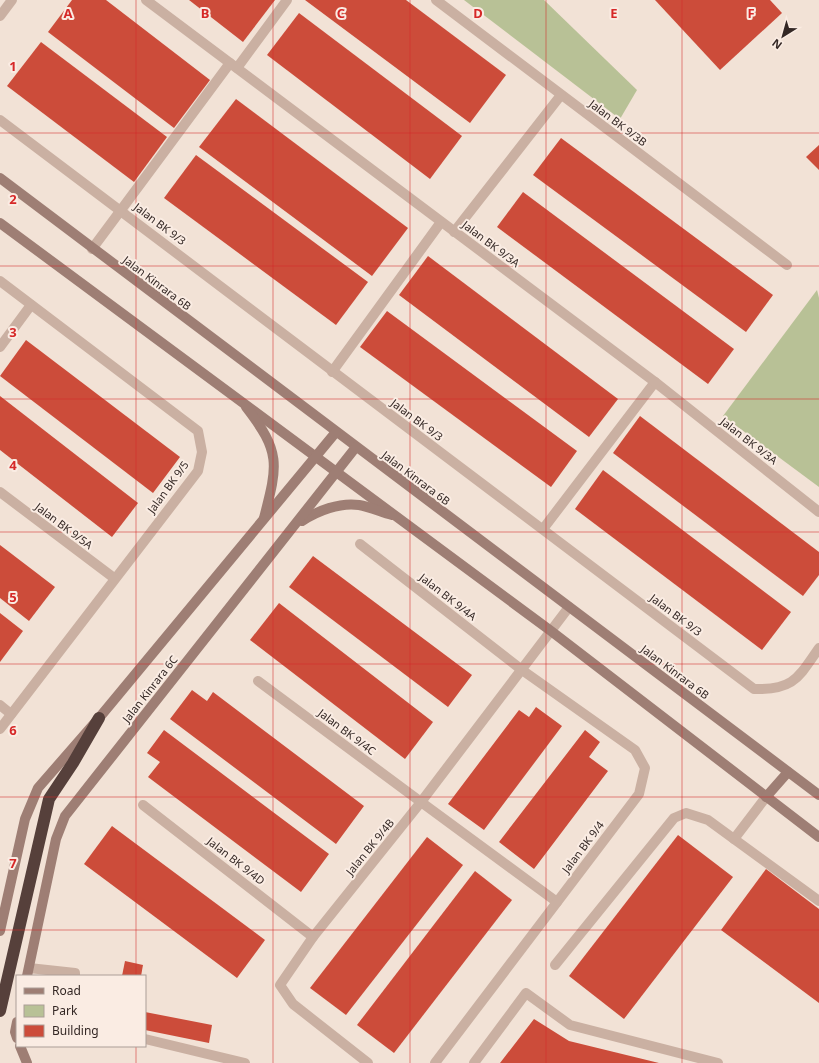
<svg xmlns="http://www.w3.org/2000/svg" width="819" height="1063" viewBox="0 0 819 1063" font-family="'Noto Sans',sans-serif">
<rect width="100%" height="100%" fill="#f2e2d6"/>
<g fill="#b8c196">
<polygon points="464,0 544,0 637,90 620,119"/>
<polygon points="817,290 819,298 819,487 723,416"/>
</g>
<g fill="#cc4c3a">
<polygon points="72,0 106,0 210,80 174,128 48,32"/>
<polygon points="189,0 275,0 243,42"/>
<polygon points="305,0 406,0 506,75 470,123"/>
<polygon points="655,0 770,0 782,13 720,70"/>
<polygon points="299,13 462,136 430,179 267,55"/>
<polygon points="41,42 167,137 134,182 7,86"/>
<polygon points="236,99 408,228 372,276 199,147"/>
<polygon points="561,138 773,295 746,332 533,175"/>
<polygon points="819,145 819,170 806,157"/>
<polygon points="196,155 368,282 336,325 164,198"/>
<polygon points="523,192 734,349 708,384 497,227"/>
<polygon points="428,256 618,399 589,437 399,295"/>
<polygon points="387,311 577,451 551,487 360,347"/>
<polygon points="26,340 180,457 153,493 0,376"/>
<polygon points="0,396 138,503 112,537 0,450"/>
<polygon points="640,416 819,552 819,575 803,596 613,453"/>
<polygon points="603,470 791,612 762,650 575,509"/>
<polygon points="0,545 55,587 29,621 0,598"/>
<polygon points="313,556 472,675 448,707 289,587"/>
<polygon points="279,603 433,722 405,759 250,640"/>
<polygon points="0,613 23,631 0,662"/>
<polygon points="192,690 207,701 213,692 364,806 336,844 170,719"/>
<polygon points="536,707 562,726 484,830 448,804 519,710 529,717"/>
<polygon points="164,730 329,854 301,892 148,777 160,762 147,753"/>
<polygon points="585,730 600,742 589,757 608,771 534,869 499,842"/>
<polygon points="112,826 265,940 237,978 84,864"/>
<polygon points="678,835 733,877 624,1019 569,976"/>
<polygon points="427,837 463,865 346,1015 310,988"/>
<polygon points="766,869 819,909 819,1003 721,930"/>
<polygon points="475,871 512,900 394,1053 357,1025"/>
<polygon points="125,961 143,965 141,976 122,976"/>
<polygon points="145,1012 212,1025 209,1043 145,1030"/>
<polygon points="534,1019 569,1041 659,1063 500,1063"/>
</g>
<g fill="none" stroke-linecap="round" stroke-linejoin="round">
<g stroke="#cab0a2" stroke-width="10">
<polyline points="237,68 287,0"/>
<polyline points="121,210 230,63"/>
<polyline points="0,347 31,305"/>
<polyline points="332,372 441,222"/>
<polyline points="543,529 655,382"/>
<polyline points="421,802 557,902"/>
<polyline points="734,839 766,797"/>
<polyline points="555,965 674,818 686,813 708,820 819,901"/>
<polyline points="29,968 75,973 75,976"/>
<polyline points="145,1039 245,1063"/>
<polyline points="474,1063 526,993 570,1025 718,1063"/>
</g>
<g stroke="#cab0a2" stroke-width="10">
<polyline points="146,0 655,382 819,512"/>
<polyline points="436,0 787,265"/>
<polyline points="0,16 12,0"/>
<path d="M0,120L754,689C794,690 798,678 819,648"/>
<polyline points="454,232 561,95"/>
<polyline points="92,249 121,210"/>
<polyline points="0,281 198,431 202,452 198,471 0,729"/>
<polyline points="0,492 114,578"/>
<polyline points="360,544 522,670 635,750 645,768 639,794 435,1063"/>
<polyline points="258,681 421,802"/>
<polyline points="0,705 11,714"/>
<polyline points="143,805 313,937"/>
<polyline points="368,1063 293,1004 280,985 313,937 421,802 569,607"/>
</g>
<g stroke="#9e7e74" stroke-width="10">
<polyline points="0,178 819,795"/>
<polyline points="0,223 551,631 819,837"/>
<path d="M246,407C281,452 278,464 264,518"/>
<path d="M302,521C317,511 340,502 359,505C370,507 381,512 392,515"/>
<polyline points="766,797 788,772"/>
<polyline points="0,931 25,819 38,788 99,718 336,432"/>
<polyline points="27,976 56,839 65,816 356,447"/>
<polyline points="17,1022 15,1032 17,1038"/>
<polyline points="20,1046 27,1063"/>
</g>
<polyline stroke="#56403b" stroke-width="12" points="0,1011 49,799 73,763 99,718"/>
</g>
<path fill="none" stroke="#d62828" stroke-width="1" stroke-opacity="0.55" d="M136,0V976M273,0V1063M410,0V1063M546,0V1063M682,0V1063M0,133H819M0,266H819M0,399H819M0,532H819M0,664H819M0,797H819M0,930H819M136,1046V1063"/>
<g text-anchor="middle" stroke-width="4" stroke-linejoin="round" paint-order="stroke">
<g font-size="11" fill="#342825" stroke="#faece3">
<text transform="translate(618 123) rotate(37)" y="4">Jalan BK 9/3B</text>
<text transform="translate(160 224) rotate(37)" y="4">Jalan BK 9/3</text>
<text transform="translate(491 244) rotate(37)" y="4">Jalan BK 9/3A</text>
<text transform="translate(157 283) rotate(37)" y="4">Jalan Kinrara 6B</text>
<text transform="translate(417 420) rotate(37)" y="4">Jalan BK 9/3</text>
<text transform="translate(749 441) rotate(38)" y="4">Jalan BK 9/3A</text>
<text transform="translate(416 478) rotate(37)" y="4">Jalan Kinrara 6B</text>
<text transform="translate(168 487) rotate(-54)" y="4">Jalan BK 9/5</text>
<text transform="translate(64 526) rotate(37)" y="4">Jalan BK 9/5A</text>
<text transform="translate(448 597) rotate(38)" y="4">Jalan BK 9/4A</text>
<text transform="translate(676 615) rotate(37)" y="4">Jalan BK 9/3</text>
<text transform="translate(675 672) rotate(37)" y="4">Jalan Kinrara 6B</text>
<text transform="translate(150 689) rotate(-52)" y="4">Jalan Kinrara 6C</text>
<text transform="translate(347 732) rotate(37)" y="4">Jalan BK 9/4C</text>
<text transform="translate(370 847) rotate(-51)" y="4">Jalan BK 9/4B</text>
<text transform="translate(583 847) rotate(-53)" y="4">Jalan BK 9/4</text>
<text transform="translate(236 861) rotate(38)" y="4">Jalan BK 9/4D</text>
</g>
</g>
<g font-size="13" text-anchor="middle" font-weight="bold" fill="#d62828" stroke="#faece3" stroke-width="4" stroke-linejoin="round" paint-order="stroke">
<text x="68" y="18">A</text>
<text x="205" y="18">B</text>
<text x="341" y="18">C</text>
<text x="478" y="18">D</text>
<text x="614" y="18">E</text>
<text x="751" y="18">F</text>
<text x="13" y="71">1</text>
<text x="13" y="204">2</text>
<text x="13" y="337">3</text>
<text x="13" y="470">4</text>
<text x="13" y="602">5</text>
<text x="13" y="735">6</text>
<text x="13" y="868">7</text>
</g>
<rect x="16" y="975" width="130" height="72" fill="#faece3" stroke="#ab9e97"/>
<rect x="24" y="988" width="20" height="6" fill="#9e7e74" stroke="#ab9e97"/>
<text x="52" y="995" font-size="12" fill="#342825">Road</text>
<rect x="24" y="1005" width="20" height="12" fill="#b8c196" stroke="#ab9e97"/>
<text x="52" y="1015" font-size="12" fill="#342825">Park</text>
<rect x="24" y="1025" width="20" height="12" fill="#cc4c3a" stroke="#ab9e97"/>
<text x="52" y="1035" font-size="12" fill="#342825">Building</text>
<g transform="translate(783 36) rotate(217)" stroke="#faece3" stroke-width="3" paint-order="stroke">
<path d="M0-3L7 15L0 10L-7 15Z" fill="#342825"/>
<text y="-6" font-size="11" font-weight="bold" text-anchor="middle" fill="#342825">N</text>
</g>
</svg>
